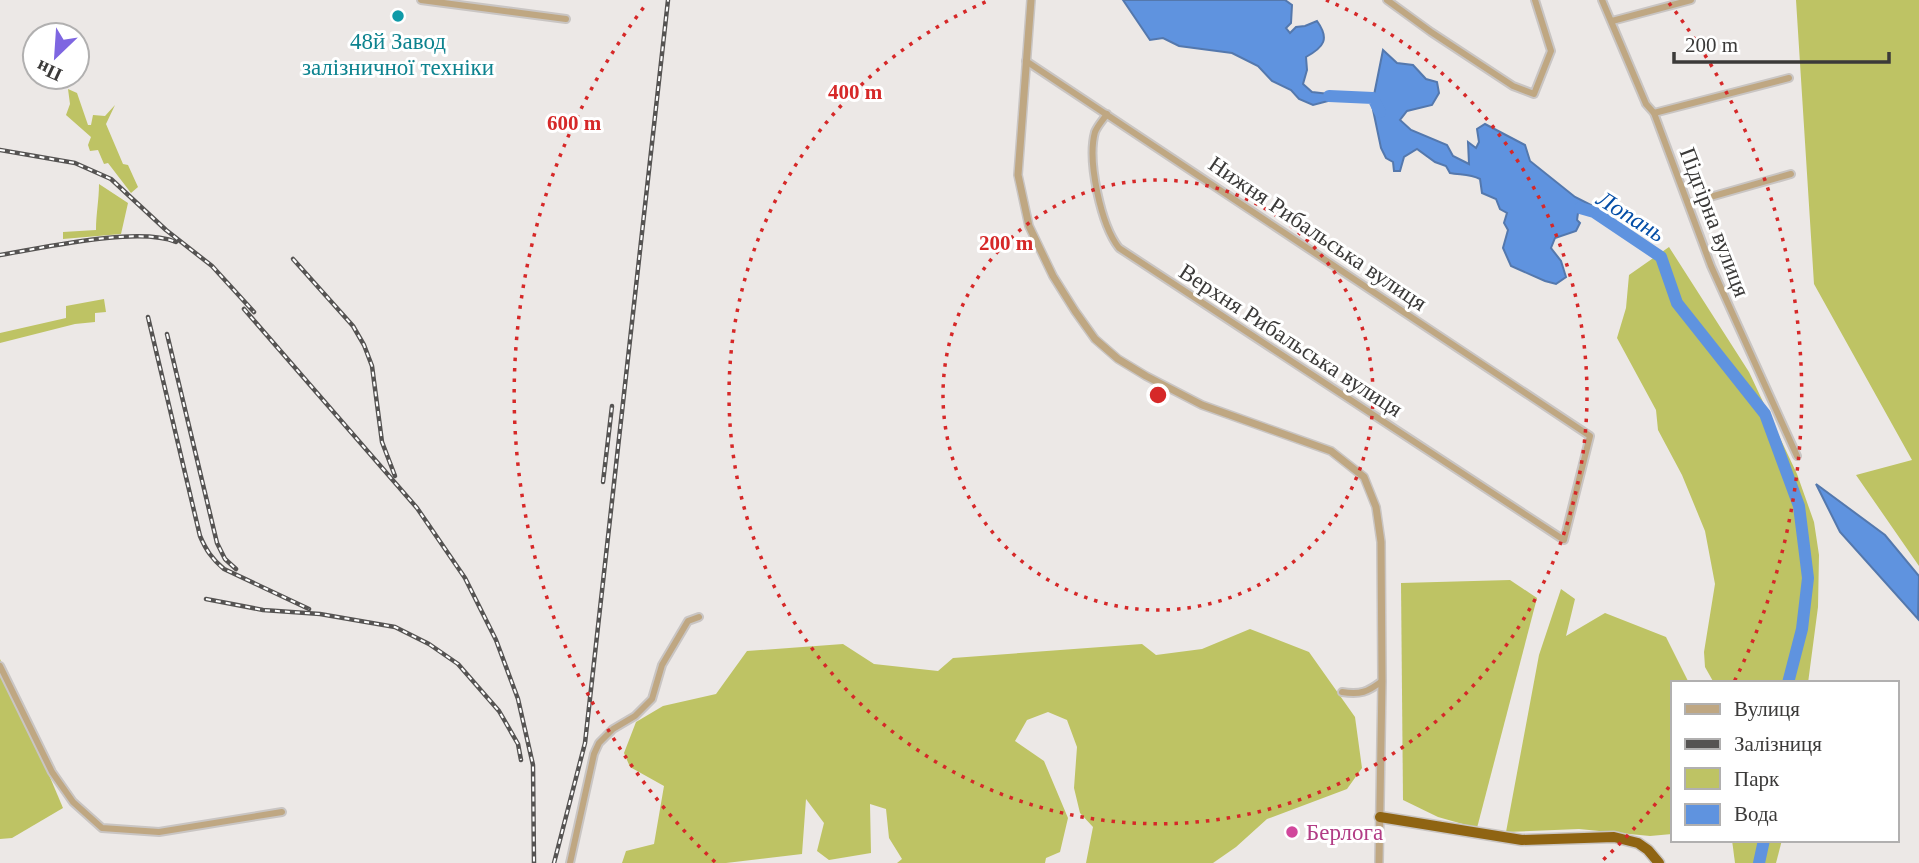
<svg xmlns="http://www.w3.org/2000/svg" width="1919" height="863" viewBox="0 0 1919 863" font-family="'Times New Roman',serif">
<rect width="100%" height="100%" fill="#ece8e6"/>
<g fill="#bec364">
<polygon points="1796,0 1919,0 1919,566 1856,475 1912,460 1814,284"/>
<polygon points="68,89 77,93 88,125 91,125 93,115 105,116 115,105 106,124 123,164 128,165 138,187 131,193 108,163 104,164 98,150 90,151 88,145 91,137 66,115 70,104"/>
<path d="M99,184L128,203L121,234L63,239V232L96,230C96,214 99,200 99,184Z"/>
<polygon points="1669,247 1749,372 1797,474 1814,522 1819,555 1818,607 1808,683 1714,683 1705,667 1704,652 1715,584 1705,531 1682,475 1658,430 1656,410 1617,338 1626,308 1629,275"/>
<polygon points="104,299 106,312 95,313 95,322 75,324 0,343 0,333 66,318 66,306"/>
<polygon points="1510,580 1537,598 1477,828 1438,817 1403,800 1401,583"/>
<polygon points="1561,589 1575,599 1566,636 1605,613 1666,637 1689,683 1672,683 1672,834 1650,836 1579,829 1506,832 1539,655"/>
<polygon points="1250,629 1309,652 1355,717 1362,768 1347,789 1267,819 1236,847 1213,863 1086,863 1093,827 1080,813 1074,788 1077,747 1067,720 1048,712 1027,720 1015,741 1044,761 1068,818 1060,852 1046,858 1045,863 897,863 902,859 889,838 886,809 870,804 871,853 829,860 817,851 824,823 806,799 802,854 726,863 622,863 626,851 654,844 664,786 630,767 624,753 636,722 663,706 716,694 747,651 843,644 874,664 938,671 953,658 1142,644 1156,655 1202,649"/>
<polygon points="0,659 63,808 12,838 0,839"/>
<polygon points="1732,840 1782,840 1776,863 1735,863"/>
</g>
<g fill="#5f93df" stroke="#5478ad" stroke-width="2">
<path d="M1123,0H1285L1292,5L1291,23L1286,28L1290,33L1296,27L1305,26L1317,21C1330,39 1324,47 1306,57L1307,70L1303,84L1312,92L1347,96L1313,105L1299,99L1291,90L1272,81L1258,66L1232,53L1179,46L1163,38L1150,40Z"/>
<path d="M1383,50L1397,63L1413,65L1426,79L1437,82L1439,93L1432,105L1407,111L1400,120L1411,130L1447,145L1453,156L1469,164L1468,142L1476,148L1479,142L1477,129L1485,124L1525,145L1530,161L1575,197L1591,205L1594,212L1578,213L1577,220L1580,223L1576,231L1555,238L1551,248L1561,261L1566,277L1556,284L1545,281L1511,266L1503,248L1508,230L1504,223L1507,213L1500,209L1496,199L1482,193L1480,179C1470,174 1461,175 1450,173L1446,166L1435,162L1417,149L1404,157L1400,171H1394L1393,162L1386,158L1381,148L1372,105Z"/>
<polygon points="1816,484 1885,535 1919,576 1918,619 1840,532"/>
</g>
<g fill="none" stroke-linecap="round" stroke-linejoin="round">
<g stroke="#5f93df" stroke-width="12">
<polyline points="1329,96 1373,98 1380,112"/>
<polyline points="1580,208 1594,212 1661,257 1677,303 1765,414 1799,506 1808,578 1802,629 1788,683"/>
<polyline points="1759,863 1764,840"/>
</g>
<defs>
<g id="minor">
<polyline points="421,0 566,19"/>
<polyline points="1387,0 1431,32 1513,86 1534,94 1551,51 1535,0"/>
<polyline points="1602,0 1646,104 1654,113 1711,266 1797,456"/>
<polyline points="1612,21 1691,0"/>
<path d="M1026,61L1590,436L1564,540L1119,248C1101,225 1087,161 1095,132C1098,125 1103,120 1107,114"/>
<polyline points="1654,113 1789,78"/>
<polyline points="1689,203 1791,174"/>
<polyline points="0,666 52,772 73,802 102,828 159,832 282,812"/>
<path d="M1342,692C1360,695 1368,692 1382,681"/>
<polyline points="570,863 594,754 599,743 613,729 635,716 652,699 662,665 688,621 699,617"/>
</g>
<polyline id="tertiary" points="1031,0 1018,175 1029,226 1053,276 1075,311 1095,339 1118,359 1146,376 1202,405 1331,451 1364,477 1376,507 1381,542 1382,681 1379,863"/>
<polyline id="trunk" points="1380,817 1522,840 1614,837 1638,843 1648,850 1659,863"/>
</defs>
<use href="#minor" stroke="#c9c5c3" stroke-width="10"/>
<use href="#tertiary" stroke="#c9c5c3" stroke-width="10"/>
<use href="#trunk" stroke="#c9c5c3" stroke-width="13"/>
<use href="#minor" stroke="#bfa782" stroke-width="6"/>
<use href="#tertiary" stroke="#bfa782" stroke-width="7"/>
<use href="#trunk" stroke="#8f6412" stroke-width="10"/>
<defs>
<g id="rail">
<polyline points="0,150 75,163 111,179 166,230 212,266 254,312"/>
<path d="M0,255C43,248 138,226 176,242"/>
<polyline points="293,259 353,326 364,345 372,366 382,442 395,476"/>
<polyline points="244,309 417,508 465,578 496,640 518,699 533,765 534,863"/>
<path d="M148,317L200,536C206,550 212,559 224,569L309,609"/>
<polyline points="167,334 217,543 225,559 236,569"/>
<polyline points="603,482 612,406"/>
<polyline points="206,599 263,610 320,614 395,627 429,644 458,664 499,711 518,744 521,760"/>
<polyline points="554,863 585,743 668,0"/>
</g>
</defs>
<use href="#rail" stroke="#555352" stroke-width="4.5"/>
<use href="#rail" stroke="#fff" stroke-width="2" stroke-dasharray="5" stroke-linecap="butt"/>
</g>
<g fill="none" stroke="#d62828" stroke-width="3.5" stroke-dasharray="3.5 7">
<circle cx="1158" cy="395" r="215"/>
<path d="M1326 0A429 429 0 1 1 990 0"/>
<path d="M1669 787A644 644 0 0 1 1601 862M715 862A644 644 0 0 1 647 3M1669 3A644 644 0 0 1 1734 682"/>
</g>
<circle fill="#0f9aa8" stroke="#fff" stroke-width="2.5" cx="398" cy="16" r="7"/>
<circle fill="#d1479c" stroke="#fff" stroke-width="2.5" cx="1292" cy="832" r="7"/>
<g text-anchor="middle" stroke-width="6" stroke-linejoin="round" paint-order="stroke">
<g font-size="23" fill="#0d838f" stroke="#fff">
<text x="398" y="49">48й Завод<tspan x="398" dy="26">залізничної техніки</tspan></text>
</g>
<g font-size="23" fill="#3b3a39" stroke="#fff">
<text transform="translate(1715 222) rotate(69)" y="8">Підгірна вулиця</text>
<text transform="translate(1318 233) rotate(34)" y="8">Нижня Рибальська вулиця</text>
<text transform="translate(1291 340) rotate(33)" y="8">Верхня Рибальська вулиця</text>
</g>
<g font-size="23" fill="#b23c85" stroke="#fff" text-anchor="start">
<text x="1306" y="840">Берлога</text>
</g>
<g font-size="24" font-style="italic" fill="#034da6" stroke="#fff">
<text transform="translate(1631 216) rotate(32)" y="8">Лопань</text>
</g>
</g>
<circle cx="1158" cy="395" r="10" fill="#d62828" stroke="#fff" stroke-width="3.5"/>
<g font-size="21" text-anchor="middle" font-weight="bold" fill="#d62828" stroke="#fff" stroke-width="6" stroke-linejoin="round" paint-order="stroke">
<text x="855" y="99">400 m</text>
<text x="574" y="130">600 m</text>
<text x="1006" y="250">200 m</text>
</g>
<rect x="1671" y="681" width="228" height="161" fill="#ffffff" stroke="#b1b0b0" stroke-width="2"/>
<rect x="1685" y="704" width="35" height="10" fill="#bfa782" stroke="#b1b0b0" stroke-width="2"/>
<text x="1734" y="716" font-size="21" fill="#3b3a39">Вулиця</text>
<rect x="1685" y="739" width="35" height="10" fill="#555352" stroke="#b1b0b0" stroke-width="2"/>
<text x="1734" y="751" font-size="21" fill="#3b3a39">Залізниця</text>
<rect x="1685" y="768" width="35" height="21" fill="#bec364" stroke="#b1b0b0" stroke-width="2"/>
<text x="1734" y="786" font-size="21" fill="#3b3a39">Парк</text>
<rect x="1685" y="804" width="35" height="21" fill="#5f93df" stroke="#b1b0b0" stroke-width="2"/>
<text x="1734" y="821" font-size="21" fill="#3b3a39">Вода</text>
<g transform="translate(56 56) rotate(205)"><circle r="33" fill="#ffffff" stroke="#b1b0b0" stroke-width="2"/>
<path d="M0-5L12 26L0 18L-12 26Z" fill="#7e66e1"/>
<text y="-10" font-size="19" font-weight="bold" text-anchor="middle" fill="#3b3a39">Пн</text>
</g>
<path d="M1674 52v10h215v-10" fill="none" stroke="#3b3a39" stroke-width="3.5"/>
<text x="1685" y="52" font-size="21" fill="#3b3a39" stroke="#ffffff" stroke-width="5" paint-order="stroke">200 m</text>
</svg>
